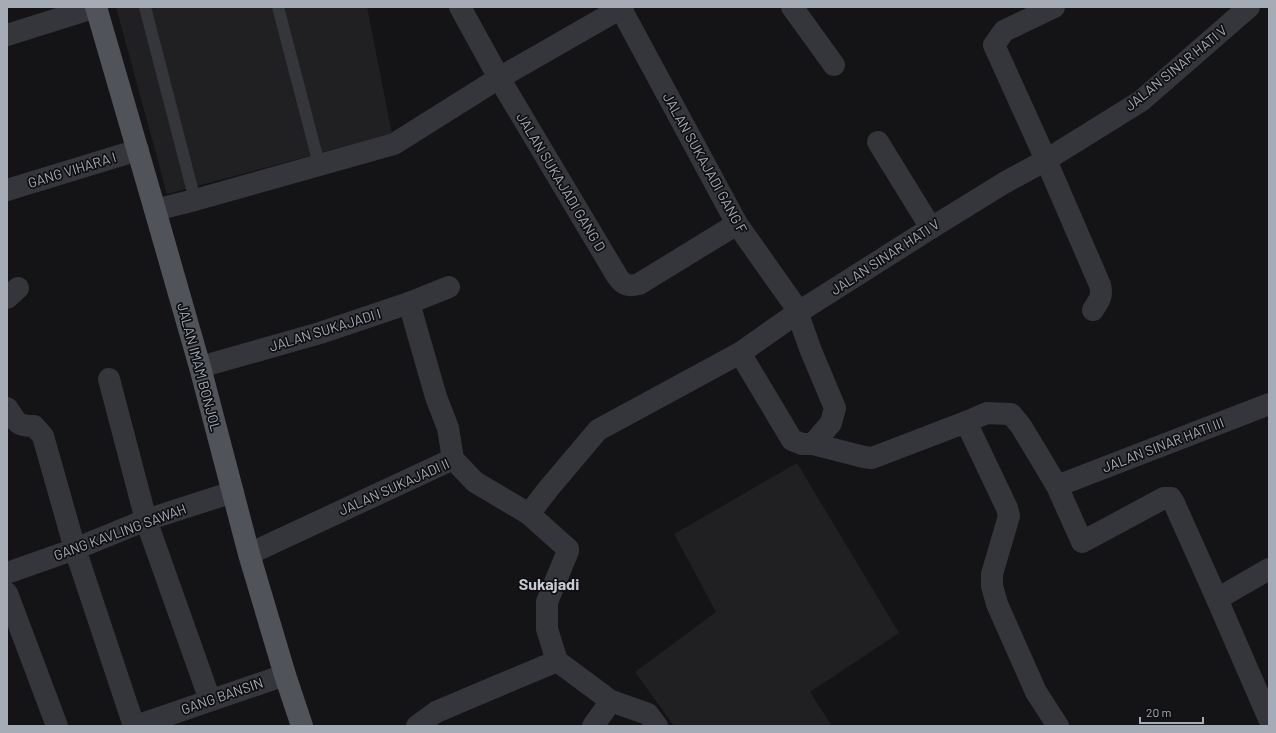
<svg xmlns="http://www.w3.org/2000/svg" width="1276" height="733" viewBox="0 0 1276 733" font-family="Barlow,sans-serif">
<rect width="100%" height="100%" fill="#141416"/>
<g fill="#202023">
<polygon points="116,7 367,7 392,134 167,194"/>
<polygon points="797,463 899,633 810,692 832,726 674,726 635,672 716,612 674,534"/>
</g>
<g fill="none" stroke-linecap="round" stroke-linejoin="round">
<g stroke="#35363b" stroke-width="12">
<polyline points="145,7 195,200"/>
<polyline points="278,7 319,164"/>
</g>
<g stroke="#35363b" stroke-width="22">
<path d="M460,7L499,78L617,276C623,285 628,287 639,284L737,224"/>
<polyline points="620,7 737,224 795,306 811,351 835,408 831,423 813,444"/>
<polyline points="792,7 834,65"/>
<path d="M1054,7L1004,31L994,45L1046,160L1100,285C1103,297 1099,300 1093,310"/>
<polyline points="7,35 96,7"/>
<polyline points="878,142 931,228"/>
<polyline points="7,190 138,150"/>
<polyline points="155,210 195,200 394,144 499,78 623,7"/>
<polyline points="7,298 18,288"/>
<polyline points="409,303 436,397 448,428 453,459"/>
<polyline points="740,353 792,440 802,444 813,444 864,457 872,458 966,422 987,413 1011,414 1021,426 1057,486 1082,542 1164,498 1171,498 1174,503 1217,599 1269,719"/>
<polyline points="200,367 320,333 409,303 449,287"/>
<polyline points="109,379 146,520 210,700"/>
<path d="M7,408C17,422 16,426 34,426L43,436L75,549L134,726"/>
<polyline points="966,422 1007,508 1009,516 992,574 992,586 997,604 1036,692 1058,726"/>
<polyline points="1057,486 1269,404"/>
<polyline points="529,514 549,488 598,430 740,353 797,313 931,228 1004,183 1046,160 1141,101 1249,7"/>
<polyline points="249,554 453,459 475,482 529,514 568,549 568,551 547,602 547,629 557,661 611,701 648,714 657,726"/>
<polyline points="7,573 75,549 146,520 233,492"/>
<polyline points="7,593 57,726"/>
<polyline points="1217,599 1269,569"/>
<polyline points="136,726 285,675"/>
<polyline points="417,726 436,712 557,661"/>
<polyline points="593,726 611,701"/>
</g>
<polyline stroke="#50535a" stroke-width="22" points="96,7 155,210 200,367 249,554 285,675 302,726"/>
</g>
<g text-anchor="middle" stroke-width="3.5" stroke-linejoin="round" paint-order="stroke">
<g font-size="14" fill="#a5acb6" stroke="#0f0f11">
<text transform="translate(1176 68) rotate(-39)" y="5">JALAN SINAR HATI V</text>
<text transform="translate(705 163) rotate(61)" y="5">JALAN SUKAJADI GANG F</text>
<text transform="translate(72 170) rotate(-17)" y="5">GANG VIHARA I</text>
<text transform="translate(561 182) rotate(59)" y="5">JALAN SUKAJADI GANG D</text>
<text transform="translate(885 257) rotate(-33)" y="5">JALAN SINAR HATI V</text>
<text transform="translate(325 330) rotate(-17)" y="5">JALAN SUKAJADI I</text>
<text transform="translate(199 367) rotate(75)" y="5">JALAN IMAM BONJOL</text>
<text transform="translate(1163 445) rotate(-21)" y="5">JALAN SINAR HATI III</text>
<text transform="translate(394 487) rotate(-24)" y="5">JALAN SUKAJADI II</text>
<text transform="translate(120 532) rotate(-20)" y="5">GANG KAVLING SAWAH</text>
<text transform="translate(222 696) rotate(-19)" y="5">GANG BANSIN</text>
</g>
<g font-size="16" font-weight="bold" fill="#c6cad2" stroke="#0f0f11">
<text x="549" y="590">Sukajadi</text>
</g>
</g>
<rect width="1276" height="733" fill="none" stroke="#a5acb6" stroke-width="16"/>
<path d="M1140 717v6h63v-6" fill="none" stroke="#a5acb6" stroke-width="2"/>
<text x="1146" y="717" font-size="12" fill="#a5acb6" stroke="#0f0f11" stroke-width="3" paint-order="stroke">20 m</text>
</svg>
